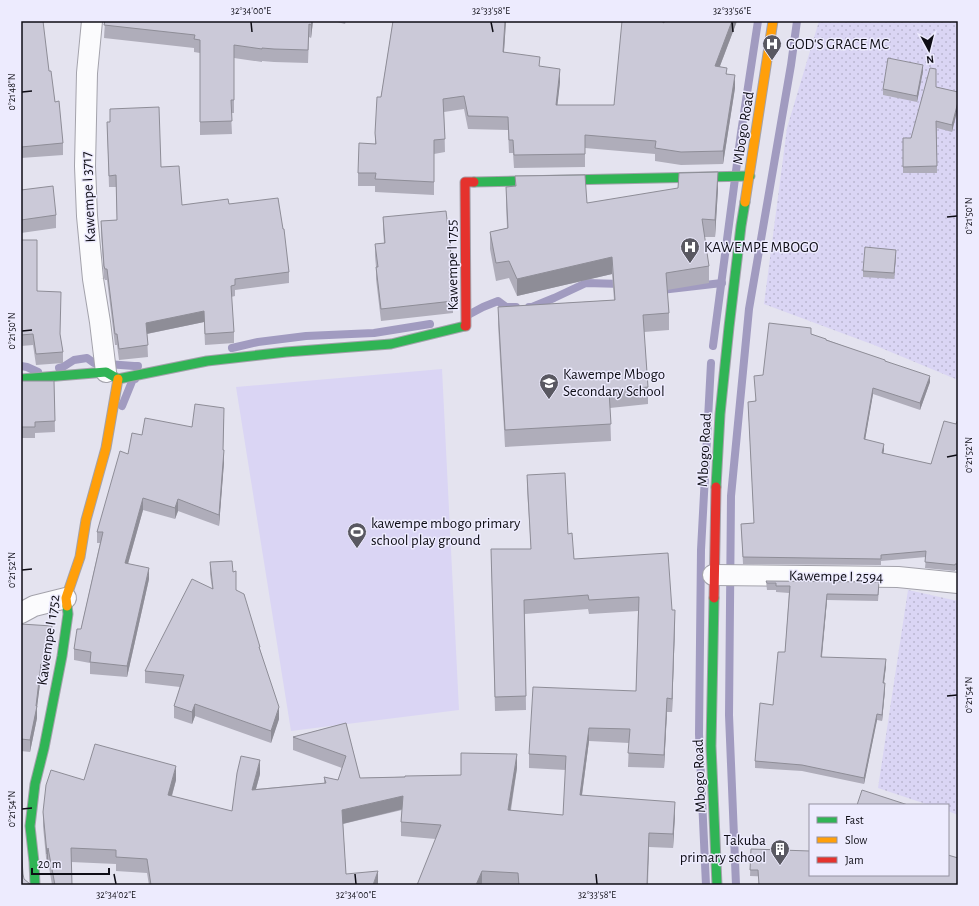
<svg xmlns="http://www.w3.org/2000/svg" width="979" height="906" viewBox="0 0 979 906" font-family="'Alegreya Sans',sans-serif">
<defs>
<pattern id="grass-dots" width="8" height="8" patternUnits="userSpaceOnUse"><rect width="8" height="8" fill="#dad5f4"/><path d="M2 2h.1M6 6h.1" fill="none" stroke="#bab6d0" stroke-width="1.8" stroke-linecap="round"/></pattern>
</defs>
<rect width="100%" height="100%" fill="#e4e3ef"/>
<g fill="url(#grass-dots)">
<polygon points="819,21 958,21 958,380 874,345 764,304 787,128"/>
<polygon points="908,590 958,601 958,815 948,811 948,805 929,805 878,788"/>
</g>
<polygon fill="#dad5f4" points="442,369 459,710 291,731 236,387"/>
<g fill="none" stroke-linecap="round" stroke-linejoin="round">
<g stroke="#a19bc0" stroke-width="8">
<polyline points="661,290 722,283"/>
<polyline points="529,307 532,307 554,298 586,283 622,284"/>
<polyline points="468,315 483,307 498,301 506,307 516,307"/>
<polyline points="713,346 741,133 758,21"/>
<polyline points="232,348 258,342 306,336 374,333 430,324"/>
<polyline points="21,366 27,367 38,372"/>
<polyline points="59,368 63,367 74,360 87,358 94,363 134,366 138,366"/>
<polyline points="122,406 133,379 135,379"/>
<polyline points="706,885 699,734 701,550 711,363"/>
<polyline points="736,885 729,715 731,496 749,309 791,65 797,21"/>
</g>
<defs>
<g id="street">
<polyline points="92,21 87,73 85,166 87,216 93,279 100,322 106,372"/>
<polyline points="713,575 898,577 958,583"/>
<polyline points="21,613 34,606 66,598"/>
</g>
<g id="fast">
<polyline points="474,182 750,176"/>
<polyline points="21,379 106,372 118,379 207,361 286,352 391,344 465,326"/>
<polyline points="716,487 720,414 729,327 741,226 745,202"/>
<polyline points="714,598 711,746 717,885"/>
<polyline points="35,885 34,862 30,826 35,784 44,748 62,656 68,614 67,606"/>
</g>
<g id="slow">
<polyline points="745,202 773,21"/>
<polyline points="67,606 66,598 80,557 86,520 106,448 118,379"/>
</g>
<g id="jam">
<polyline points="465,326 466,326 465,182 474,182"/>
<polyline points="714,598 716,487"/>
</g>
</defs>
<use href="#street" stroke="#a3a2ab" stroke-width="22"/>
<use href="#fast" stroke="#a3a2ab" stroke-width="11"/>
<use href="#slow" stroke="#a3a2ab" stroke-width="11"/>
<use href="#jam" stroke="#a3a2ab" stroke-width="11"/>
<use href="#street" stroke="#fbfbfd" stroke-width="20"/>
<use href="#fast" stroke="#30b455" stroke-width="9"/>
<use href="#slow" stroke="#ff9f0a" stroke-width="9"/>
<use href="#jam" stroke="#e5322d" stroke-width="9"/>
</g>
<g fill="#afadba">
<polygon points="21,21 49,71 63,143 63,155 21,158"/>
<polygon points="105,21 313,21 311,38 309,37 308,63 274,62 262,61 262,62 234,58 234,113 231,113 232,134 200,135 200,53 194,52 194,48 104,38"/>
<polygon points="334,21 346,21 345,24"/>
<polygon points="393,21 506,21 504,52 540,67 560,82 557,105 614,105 664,21 737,21 720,66 727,74 735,88 723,164 681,165 655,161 655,154 585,148 585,167 514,168 513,153 509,153 508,130 468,129 464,109 444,112 445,152 434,154 434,195 375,192 375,186 358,186 358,173 375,144 375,133 381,97"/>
<polygon points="923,71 917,102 883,95 883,89"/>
<polygon points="936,87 958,92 952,132 937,128 937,173 903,173 903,138 911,138"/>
<polygon points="107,122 161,167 182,205 229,204 283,229 289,272 289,283 235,290 235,296 231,297 234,332 234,343 205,345 204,322 147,334 148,357 119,360 117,345 115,345 107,280 105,280 104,278 101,232 101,221 117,220 116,187 109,187"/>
<polygon points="515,176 587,203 718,189 715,237 704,237 709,266 709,283 667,290 669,313 669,330 644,332 648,387 648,404 610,408 611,441 505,447 498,324 498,307 614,300 612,274 517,296 509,278 496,281 490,249 490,232 507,228 506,204 506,187 515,186"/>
<polygon points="21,190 56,215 56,228 21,233"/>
<polygon points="383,217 453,271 453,313 381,321 376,279 376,267 375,256 375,244 384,243 383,229"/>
<polygon points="21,240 37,291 60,334 63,352 63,363 36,365 33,345 21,346"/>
<polygon points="896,256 894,279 863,277 863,271"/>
<polygon points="811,334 885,361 930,382 920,410 873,394 865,440 884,450 883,454 931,464 956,424 958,419 958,570 955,570 955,571 925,568 926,557 881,561 881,565 743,564 741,524 754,523 748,402 755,401 763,375"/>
<polygon points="21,381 54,381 55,432 35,433 35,438 21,438"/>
<polygon points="224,419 223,450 224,462 219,526 178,511 175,519 143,510 128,564 149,579 127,677 90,674 90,663 74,660 74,649 81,629 100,543 97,543 97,532 128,454 142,435 192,427"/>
<polygon points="527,475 568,534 574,559 672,610 675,624 672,712 667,712 664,768 628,767 629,743 589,741 582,795 675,815 673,848 649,847 648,885 417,885 436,839 401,836 401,822 402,810 343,824 346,874 378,885 149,885 147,873 116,871 116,864 71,862 72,885 52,885 48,861 47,868 43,826 43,812 84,780 176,780 172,796 232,811 260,774 256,789 324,783 324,777 338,780 342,768 293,750 293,737 346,723 360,778 461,775 517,768 511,810 563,815 566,770 529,768 529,754 636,691 638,611 589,614 588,609 525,614 526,710 495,711 491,549 531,549 527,489"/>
<polygon points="210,562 236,590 260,649 279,719 271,743 195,716 192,724 174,718 174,706 180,687 145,683 145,671 212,588 210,574"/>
<polygon points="766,581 879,588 878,601 827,600 822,657 886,666 884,683 885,690 882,721 877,720 864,784 802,771 755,768 755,761 773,705 785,652 789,593 776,592 776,590 767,590"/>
<polygon points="21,624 52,638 49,656 48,656 45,676 41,676 37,707 37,718 30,752 21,751"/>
<polygon points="751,849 948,875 958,885 750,876"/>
</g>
<g fill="#8e8d97">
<polygon points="312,21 313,21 311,38 311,25"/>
<polygon points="505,21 506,21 503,65 503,52"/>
<polygon points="732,21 737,21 715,79 715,66"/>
<polygon points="923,65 923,71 917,102 917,96"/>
<polygon points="560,69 560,82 556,118 556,105"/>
<polygon points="735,75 735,88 723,164 723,151"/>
<polygon points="958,102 958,108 952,132 952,125"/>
<polygon points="718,172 718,189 715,237 715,220"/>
<polygon points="896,250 896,256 894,279 894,273"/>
<polygon points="612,257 612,274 517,296 517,279"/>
<polygon points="204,311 204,322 146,334 146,323"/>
<polygon points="930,376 930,382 920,410 920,403"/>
<polygon points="873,388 873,394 864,446 864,439"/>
<polygon points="884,444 884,450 882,460 882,453"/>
<polygon points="224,450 224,462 219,526 219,515"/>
<polygon points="143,498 143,510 125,574 125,563"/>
<polygon points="178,499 178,511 175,519 175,508"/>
<polygon points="149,568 149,579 127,677 127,666"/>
<polygon points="827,594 827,600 821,664 821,657"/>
<polygon points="675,610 675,624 672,712 672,699"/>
<polygon points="52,626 52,638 49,656 49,644"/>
<polygon points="48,644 48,656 45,676 45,664"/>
<polygon points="886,659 886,666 883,689 883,683"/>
<polygon points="41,664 41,676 37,707 37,718 30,752 30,740 36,706"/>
<polygon points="885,683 885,690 882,721 882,715"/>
<polygon points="667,698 667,712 664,768 664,755"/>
<polygon points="195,704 195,716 192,724 192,712"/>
<polygon points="279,707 279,719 271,743 271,731"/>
<polygon points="877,714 877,720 864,784 864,778"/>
<polygon points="589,728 589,741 580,809 580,795"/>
<polygon points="517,754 517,768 508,824 508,810"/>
<polygon points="260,760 260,774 252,803 252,790"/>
<polygon points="176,766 176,780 168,809 168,795"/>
<polygon points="403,796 403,809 342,824 342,810"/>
<polygon points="675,802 675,815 673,848 673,834"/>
<polygon points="649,833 649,847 647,885"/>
<polygon points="48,848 48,861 47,868 47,854"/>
<polygon points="378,871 378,885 373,885"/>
<polygon points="482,871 482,885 476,885"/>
</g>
<g fill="#cbc9d8" stroke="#8e8d97">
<polygon points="21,21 43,21 49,71 51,71 55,102 59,101 63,143 21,147"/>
<polygon points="105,21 312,21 311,25 309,24 308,50 274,49 262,48 262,49 234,45 234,100 231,100 232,121 200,122 200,40 194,39 195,35 104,25"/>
<polygon points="393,21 505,21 503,52 540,57 539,66 560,69 556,105 614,105 622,21 661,21 664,23 664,21 732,21 715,66 727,68 726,74 735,75 723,151 681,152 655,148 656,141 585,135 585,154 514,155 513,140 509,140 508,117 468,116 464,96 443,99 445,139 434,140 434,182 375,179 376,173 358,173 359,143 376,144 375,133 377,97 381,97"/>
<polygon points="888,58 923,65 917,96 883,89"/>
<polygon points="930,68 936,69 936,87 958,92 958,102 952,125 936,121 937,166 903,167 903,138 911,138"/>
<polygon points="159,107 161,167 179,166 182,205 228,199 229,204 278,198 283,229 284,229 289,272 235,279 235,285 231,286 234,332 205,334 204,311 146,323 148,345 119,349 117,334 115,334 107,269 105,269 104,266 101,221 117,220 116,175 109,176 107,122 110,122 110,109"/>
<polygon points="718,172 715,220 702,219 709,266 666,273 669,313 643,315 648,387 609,391 611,424 505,430 498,307 615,300 612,257 517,279 509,261 496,263 490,232 508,228 506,187 516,186 515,176 585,175 587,203 678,188 679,173"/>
<polygon points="53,186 56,215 21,220 21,190"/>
<polygon points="446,211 453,271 453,301 381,309 376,267 378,267 375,244 385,243 383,217"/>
<polygon points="21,240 37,240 37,291 61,292 60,334 63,352 36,354 33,334 21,335"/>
<polygon points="865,247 896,250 894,273 863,271"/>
<polygon points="769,323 811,328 811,334 826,339 826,340 885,360 885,361 930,376 920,403 873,388 864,439 884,444 882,453 931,464 944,421 956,424 958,419 958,564 955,564 955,565 925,562 926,551 881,555 881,559 743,557 741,524 754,523 748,402 756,401 754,376 763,375"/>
<polygon points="21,381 54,381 55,421 35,422 35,427 21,427"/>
<polygon points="195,404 224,408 223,450 224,450 219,515 178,499 175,508 143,498 125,563 149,568 127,666 90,662 91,652 74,649 77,629 81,629 103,532 97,532 120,451 128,454 132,433 142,435 145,418 192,427"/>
<polygon points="565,473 568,534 572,533 574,559 668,553 672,610 675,610 672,699 667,698 664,755 628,753 630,729 589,728 580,795 675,802 673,834 649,833 647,885 519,885 518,873 482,871 476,885 417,885 441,825 401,822 403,796 342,810 346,874 378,871 373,885 151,885 147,859 116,857 116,850 71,848 72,885 55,885 48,848 47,854 43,812 46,785 51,770 84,780 95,744 176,766 168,795 232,811 237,773 241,756 260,760 252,790 326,783 324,777 338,780 346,756 293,737 346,723 360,778 405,777 405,776 461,775 461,753 517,754 508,810 563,815 566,756 529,754 533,687 636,691 639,597 589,600 588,595 524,600 526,696 495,697 491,549 531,549 527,475"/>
<polygon points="232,561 233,572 236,571 236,590 244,594 260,647 259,647 279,707 271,731 195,704 192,712 174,706 184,675 145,671 192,579 213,589 210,562"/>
<polygon points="766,581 879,582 878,595 827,594 821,657 886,659 883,683 885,683 882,715 877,714 864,778 802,765 755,761 760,703 773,705 778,652 785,652 790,586 776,586 776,583 767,583"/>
<polygon points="21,624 52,626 49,644 48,644 45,664 41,664 36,706 37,706 30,740 21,739"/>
<polygon points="862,790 908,805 857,805"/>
<polygon points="21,846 23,874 24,879 30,884 34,885 21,885"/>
<polygon points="751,849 810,851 810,875 948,875 948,855 958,858 958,885 759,885 758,870 750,870"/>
</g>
<path fill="none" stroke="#0e0d15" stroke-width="1.5" d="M251,22L252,32M491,22L493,32M732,22L733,32M22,92L32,91M947,217L957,216M22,331L32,330M947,457L957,455M22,570L32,569M947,696L957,695M22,809L32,808M114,874L116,884M355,874L356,884M596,874L597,884"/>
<defs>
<symbol id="hospital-pin" viewBox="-11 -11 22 30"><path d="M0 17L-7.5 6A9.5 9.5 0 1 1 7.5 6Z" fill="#595861" stroke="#edebfe"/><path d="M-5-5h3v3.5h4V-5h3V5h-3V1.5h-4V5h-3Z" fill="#fff"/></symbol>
<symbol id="school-pin" viewBox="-11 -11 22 30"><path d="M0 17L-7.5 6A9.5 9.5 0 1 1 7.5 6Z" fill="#595861" stroke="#edebfe"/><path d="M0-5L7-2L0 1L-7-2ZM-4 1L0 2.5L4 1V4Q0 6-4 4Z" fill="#fff"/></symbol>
<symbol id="stadium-pin" viewBox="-11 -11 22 30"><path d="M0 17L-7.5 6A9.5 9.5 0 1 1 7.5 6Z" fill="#595861" stroke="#edebfe"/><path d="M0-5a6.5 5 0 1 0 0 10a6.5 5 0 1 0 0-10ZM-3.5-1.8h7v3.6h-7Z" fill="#fff"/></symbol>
<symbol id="building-pin" viewBox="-11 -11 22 30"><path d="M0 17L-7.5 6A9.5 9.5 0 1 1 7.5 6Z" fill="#595861" stroke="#edebfe"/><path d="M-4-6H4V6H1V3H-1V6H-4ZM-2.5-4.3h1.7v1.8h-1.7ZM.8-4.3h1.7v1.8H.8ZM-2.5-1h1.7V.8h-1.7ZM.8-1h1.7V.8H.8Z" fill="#fff"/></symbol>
</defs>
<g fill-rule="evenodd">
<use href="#hospital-pin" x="761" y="33" width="22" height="30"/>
<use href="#hospital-pin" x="679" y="236" width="22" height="30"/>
<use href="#school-pin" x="538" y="372" width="22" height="30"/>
<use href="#stadium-pin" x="346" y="521" width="22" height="30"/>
<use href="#building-pin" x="769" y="838" width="22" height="30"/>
</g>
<g text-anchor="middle" stroke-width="3" stroke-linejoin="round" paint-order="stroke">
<g font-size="15" fill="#0e0d15" stroke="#edebfe" text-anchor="start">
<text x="786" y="49">GOD'S GRACE MC</text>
<text x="704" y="252">KAWEMPE MBOGO</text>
<text x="563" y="379">Kawempe Mbogo<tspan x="563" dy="17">Secondary School</tspan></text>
<text x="371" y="528">kawempe mbogo primary<tspan x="371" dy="17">school play ground</tspan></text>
<text x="766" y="845" text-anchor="end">Takuba<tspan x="766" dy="17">primary school</tspan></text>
</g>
<g font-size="15" fill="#0e0d15" stroke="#edebfe">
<text transform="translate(743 128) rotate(-81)" y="5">Mbogo Road</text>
<text transform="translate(88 197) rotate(-93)" y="5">Kawempe I 3717</text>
<text transform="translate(452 265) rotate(-91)" y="5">Kawempe I 1755</text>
<text transform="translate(704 450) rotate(-87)" y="5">Mbogo Road</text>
<text transform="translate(836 576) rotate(1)" y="5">Kawempe I 2594</text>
<text transform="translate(48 640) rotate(-82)" y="5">Kawempe I 1752</text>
<text transform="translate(699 776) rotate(-92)" y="5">Mbogo Road</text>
</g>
</g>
<rect width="979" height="906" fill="none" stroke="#edebfe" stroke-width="44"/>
<rect x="809" y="804" width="140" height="72" fill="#edebfe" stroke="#9492a1"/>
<rect x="817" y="817" width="20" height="6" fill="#30b455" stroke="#9492a1"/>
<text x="845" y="824" font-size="12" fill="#0e0d15">Fast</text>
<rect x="817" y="837" width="20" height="6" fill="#ff9f0a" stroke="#9492a1"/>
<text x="845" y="844" font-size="12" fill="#0e0d15">Slow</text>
<rect x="817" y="857" width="20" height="6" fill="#e5322d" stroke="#9492a1"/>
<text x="845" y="864" font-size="12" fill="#0e0d15">Jam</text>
<g transform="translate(929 50) rotate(173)" stroke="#edebfe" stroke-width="3" paint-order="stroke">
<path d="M0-3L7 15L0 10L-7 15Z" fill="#0e0d15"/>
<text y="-6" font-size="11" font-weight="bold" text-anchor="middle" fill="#0e0d15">N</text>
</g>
<path d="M32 868v6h77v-6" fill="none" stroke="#0e0d15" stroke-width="2"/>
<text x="38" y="868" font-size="12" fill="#0e0d15" stroke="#edebfe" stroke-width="3" paint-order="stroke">20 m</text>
<rect x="22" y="22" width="935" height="862" fill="none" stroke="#0e0d15" stroke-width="1.5"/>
<g font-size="10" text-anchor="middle" fill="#0e0d15">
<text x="251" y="14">32°34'00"E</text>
<text x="491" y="14">32°33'58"E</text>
<text x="732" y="14">32°33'56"E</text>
<text transform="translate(11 92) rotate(-90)" y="4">0°21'48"N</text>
<text transform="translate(968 216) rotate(-90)" y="4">0°21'50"N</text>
<text transform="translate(11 331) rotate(-90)" y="4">0°21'50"N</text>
<text transform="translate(968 455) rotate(-90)" y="4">0°21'52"N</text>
<text transform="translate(11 570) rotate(-90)" y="4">0°21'52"N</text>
<text transform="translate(968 695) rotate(-90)" y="4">0°21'54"N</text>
<text transform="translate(11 809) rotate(-90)" y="4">0°21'54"N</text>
<text x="116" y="898">32°34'02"E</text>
<text x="356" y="898">32°34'00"E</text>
<text x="597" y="898">32°33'58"E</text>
</g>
</svg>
